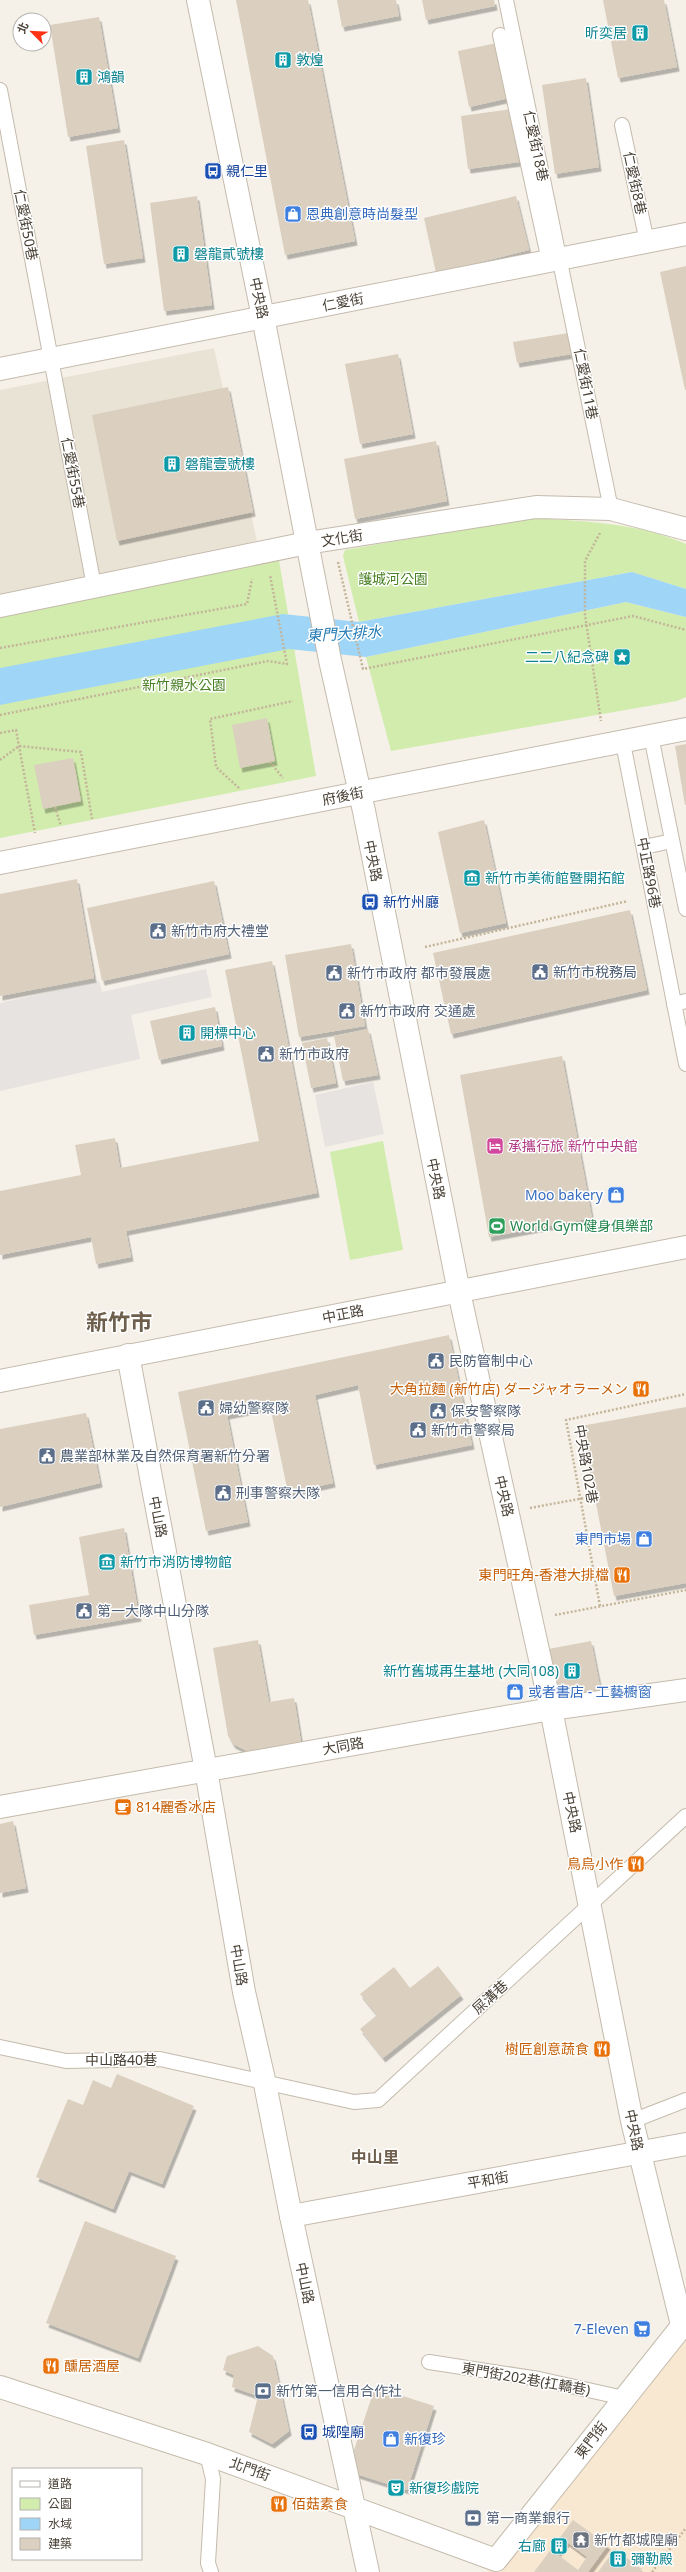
<svg xmlns="http://www.w3.org/2000/svg" width="686" height="2572" viewBox="0 0 686 2572" font-family="'Noto Sans','Noto Sans TC','Noto Sans JP',sans-serif">
<defs>
<filter id="shadow"><feDropShadow dx="2.5" dy="4.5" stdDeviation="0" flood-color="#0004"/></filter>
</defs>
<rect width="100%" height="100%" fill="#f5f1e8"/>
<polygon fill="#e9e3d5" points="214,348 257,541 0,595 0,390"/>
<polygon fill="#f8e7d1" points="682,2332 686,2335 686,2572 487,2572"/>
<g fill="#d1ecad">
<path d="M528,518C582,521 635,522 686,544V589L632,572L359,622L343,556L345,550Z"/>
<polygon points="277,549 316,776 0,838 0,606"/>
<polygon points="626,602 686,617 686,697 677,701 391,751 366,657"/>
<polygon points="383,1141 403,1250 350,1260 330,1152"/>
</g>
<g fill="#e6e3e0">
<polygon points="206,969 212,997 131,1015 140,1059 0,1091 0,1003 99,981 102,992"/>
<polygon points="373,1082 384,1134 325,1147 315,1095"/>
</g>
<polygon fill="#9fd5f6" points="632,572 686,589 686,617 626,602 366,657 289,649 0,705 0,668 283,614 359,622"/>
<g fill="#dbcfbf" fill-rule="evenodd" filter="url(#shadow)">
<polygon points="236,0 308,0 355,241 285,255"/>
<polygon points="337,0 396,0 399,16 342,27"/>
<polygon points="422,0 494,0 495,6 426,20"/>
<polygon points="603,0 664,0 677,67 618,78"/>
<polygon points="99,17 118,128 68,137 50,25"/>
<polygon points="497,43 509,98 469,107 458,51"/>
<polygon points="586,78 599,167 555,174 542,85"/>
<polygon points="511,109 519,162 468,169 461,116"/>
<polygon points="124,140 143,258 104,264 86,146"/>
<polygon points="197,196 212,305 164,311 150,203"/>
<polygon points="516,196 529,250 436,273 424,218"/>
<polygon points="686,266 686,390 685,390 660,272"/>
<polygon points="568,333 572,354 517,363 513,342"/>
<polygon points="398,354 413,434 360,444 345,364"/>
<polygon points="228,387 253,512 117,541 92,415"/>
<polygon points="436,441 447,501 355,519 344,459"/>
<polygon points="267,718 275,761 240,768 232,725"/>
<polygon points="686,744 686,805 685,805 675,746"/>
<polygon points="73,758 81,801 43,809 34,765"/>
<polygon points="484,820 506,923 460,933 438,832"/>
<polygon points="77,879 94,978 0,996 0,894"/>
<polygon points="214,881 229,954 102,981 87,908"/>
<polygon points="630,910 647,990 451,1034 433,953"/>
<polygon points="351,944 365,1026 299,1037 285,955"/>
<polygon points="272,961 317,1193 126,1231 131,1257 96,1264 91,1237 0,1255 0,1191 81,1175 75,1145 115,1138 120,1168 259,1141 225,970"/>
<polygon points="215,1007 222,1046 159,1060 150,1021"/>
<polygon points="368,1029 378,1075 343,1081 334,1036"/>
<polygon points="327,1038 336,1083 311,1088 302,1043"/>
<polygon points="562,1056 592,1218 489,1237 460,1075"/>
<polygon points="449,1335 472,1445 374,1465 358,1385 315,1395 333,1483 288,1493 270,1406 227,1415 248,1522 206,1531 178,1392"/>
<polygon points="686,1407 686,1583 614,1596 581,1426"/>
<polygon points="86,1413 100,1483 0,1507 0,1429"/>
<polygon points="124,1528 139,1617 34,1635 29,1605 89,1595 79,1537"/>
<polygon points="258,1640 269,1702 294,1698 301,1742 247,1751 233,1744 228,1736 213,1648"/>
<polygon points="591,1641 601,1692 554,1701 543,1650"/>
<polygon points="13,1821 26,1888 0,1893 0,1824"/>
<polygon points="438,1966 461,1995 383,2058 360,2029 377,2015 360,1994 394,1967 410,1988"/>
<polygon points="117,2074 194,2106 162,2184 129,2171 113,2209 36,2177 68,2099 83,2105 93,2080 111,2088"/>
<polygon points="85,2221 176,2256 138,2358 46,2323"/>
<polygon points="258,2346 273,2356 289,2431 272,2444 249,2432 258,2396 232,2387 234,2375 223,2370 227,2356"/>
<polygon points="375,2387 434,2406 407,2490 347,2471"/>
<path d="M573,2520L608,2545L588,2572H534ZM567,2542L587,2557L578,2570L557,2554Z"/>
<polygon points="615,2549 642,2569 640,2572 598,2572"/>
</g>
<g fill="none" stroke-linecap="round" stroke-linejoin="round">
<defs>
<g id="service">
<polyline points="506,0 611,509"/>
<polyline points="500,35 549,261"/>
<polyline points="0,90 94,586"/>
<polyline points="622,125 647,242"/>
<polyline points="651,736 686,909"/>
<polyline points="623,743 686,1064"/>
<polyline points="644,847 672,841"/>
<polyline points="674,1004 686,1001"/>
<polyline points="0,2047 66,2061 160,2059 354,2102 378,2100 686,1816"/>
<polyline points="632,2121 686,2100"/>
<polyline points="429,2362 539,2379 624,2398"/>
<polyline points="207,2454 213,2479 208,2563 211,2572"/>
</g>
<g id="minor">
<polyline points="0,369 686,234"/>
<polyline points="0,606 307,543 536,507 611,509 686,529"/>
<polyline points="0,863 686,729"/>
<polyline points="459,1292 551,1709 632,2121 682,2325 686,2328"/>
<polyline points="0,1807 551,1709 686,1690"/>
<polyline points="291,2216 686,2144"/>
<polyline points="0,2387 207,2454 496,2560 686,2321"/>
</g>
<g id="tertiary">
<polyline points="198,0 263,317 330,660 364,811 459,1292"/>
<polyline points="128,1355 206,1770 244,1992 265,2084 291,2216 368,2572"/>
<polyline points="0,1381 686,1247"/>
</g>
</defs>
<use href="#service" stroke="#c4bbac" stroke-width="16"/>
<use href="#minor" stroke="#c4bbac" stroke-width="24"/>
<use href="#tertiary" stroke="#c4bbac" stroke-width="24"/>
<g stroke="#c4b499" stroke-width="2.5" stroke-dasharray="2 2" stroke-linecap="butt">
<polyline points="600,533 585,561 585,615 601,721"/>
<polyline points="338,562 363,669 633,616 686,630"/>
<polyline points="0,648 247,604 252,579"/>
<polyline points="0,715 268,661 287,664 270,575"/>
<polyline points="0,733 16,730 35,833"/>
<polyline points="0,760 19,746 81,752 92,819"/>
<polyline points="270,762 283,778"/>
<polyline points="239,788 216,767 210,719 293,701"/>
<polyline points="55,807 61,826"/>
<polyline points="425,947 628,901"/>
<polyline points="530,1508 595,1496"/>
<polyline points="600,1606 566,1420 686,1394"/>
<polyline points="555,1615 686,1590"/>
<polyline points="652,2572 686,2528"/>
</g>
<use href="#service" stroke="#fff" stroke-width="14"/>
<use href="#minor" stroke="#fff" stroke-width="22"/>
<use href="#tertiary" stroke="#fff" stroke-width="22"/>
</g>
<defs>
<symbol id="building-square" viewBox="-11 -11 22 22"><rect x="-9" y="-9" width="18" height="18" rx="4" fill="#0f9aa8" stroke="#fff"/><path d="M-4-6H4V6H1V3H-1V6H-4ZM-2.5-4.3h1.7v1.8h-1.7ZM.8-4.3h1.7v1.8H.8ZM-2.5-1h1.7V.8h-1.7ZM.8-1h1.7V.8H.8Z" fill="#fff"/></symbol>
<symbol id="bus-square" viewBox="-11 -11 22 22"><rect x="-9" y="-9" width="18" height="18" rx="4" fill="#1a4fb4" stroke="#fff"/><path d="M-5-6H5V4H4V6H2V4H-2V6H-4V4H-5ZM-3.5-4V0h7V-4ZM-3.5 1.2v1.5H-2V1.2ZM2 1.2v1.5H3.5V1.2Z" fill="#fff"/></symbol>
<symbol id="shop-square" viewBox="-11 -11 22 22"><rect x="-9" y="-9" width="18" height="18" rx="4" fill="#3f7fe0" stroke="#fff"/><path d="M-5-2.5h2.3a2.7 3.5 0 0 1 5.4 0H5L5.5 6h-11ZM-1.5-2.5h3a1.5 2.3 0 0 0-3 0Z" fill="#fff"/></symbol>
<symbol id="sight-square" viewBox="-11 -11 22 22"><rect x="-9" y="-9" width="18" height="18" rx="4" fill="#0f9aa8" stroke="#fff"/><path d="M0-6L1.8-2.2L6-1.7L2.9 1.2L3.7 5.4L0 3.3L-3.7 5.4L-2.9 1.2L-6-1.7L-1.8-2.2Z" fill="#fff"/></symbol>
<symbol id="museum-square" viewBox="-11 -11 22 22"><rect x="-9" y="-9" width="18" height="18" rx="4" fill="#0f9aa8" stroke="#fff"/><path d="M0-6L6-3V-2H-6V-3ZM-5-1h2V3h-2ZM-1-1h2V3h-2ZM3-1h2V3H3ZM-6 4H6V6H-6Z" fill="#fff"/></symbol>
<symbol id="civic-square" viewBox="-11 -11 22 22"><rect x="-9" y="-9" width="18" height="18" rx="4" fill="#5c6f8a" stroke="#fff"/><path d="M-.6-6.5H3V-4.5H.6V-3L4-1V1h2V6H-6V1h2V-1L-.6-3ZM-1.2 2.5V6h2.4V2.5Z" fill="#fff"/></symbol>
<symbol id="hotel-square" viewBox="-11 -11 22 22"><rect x="-9" y="-9" width="18" height="18" rx="4" fill="#d1479c" stroke="#fff"/><path d="M-6-4.5h1.5V1H6V5H4.5V3h-9V5H-6ZM-4 0a1.8 1.8 0 1 1 3.6 0ZM.5 0V-2.5h3Q6-2.5 6 0Z" fill="#fff"/></symbol>
<symbol id="stadium-square" viewBox="-11 -11 22 22"><rect x="-9" y="-9" width="18" height="18" rx="4" fill="#2e9e5b" stroke="#fff"/><path d="M0-5a6.5 5 0 1 0 0 10a6.5 5 0 1 0 0-10ZM-3.5-1.8h7v3.6h-7Z" fill="#fff"/></symbol>
<symbol id="restaurant-square" viewBox="-11 -11 22 22"><rect x="-9" y="-9" width="18" height="18" rx="4" fill="#e8710a" stroke="#fff"/><path d="M-5-6h1v4h1v-4h1v4h1v-4h1v5L-1.5 .5V6h-2V.5L-5-1ZM5-6V6H3V1.5H1.5Q1.5-4 5-6Z" fill="#fff"/></symbol>
<symbol id="cafe-square" viewBox="-11 -11 22 22"><rect x="-9" y="-9" width="18" height="18" rx="4" fill="#e8710a" stroke="#fff"/><path d="M-5.5-4.5H6V0H3Q3 3.5 0 3.5H-2.5Q-5.5 3.5-5.5 0ZM3-3.2v2h1.7v-2ZM-6 4.5H4V6H-6Z" fill="#fff"/></symbol>
<symbol id="supermarket-square" viewBox="-11 -11 22 22"><rect x="-9" y="-9" width="18" height="18" rx="4" fill="#3f7fe0" stroke="#fff"/><path d="M-6-5.5h2.5l.6 2H6L4.5 2H-2.5L-4.4-4H-6ZM-1.5 3.2a1.3 1.3 0 1 0 .1 0ZM3 3.2a1.3 1.3 0 1 0 .1 0Z" fill="#fff"/></symbol>
<symbol id="bank-square" viewBox="-11 -11 22 22"><rect x="-9" y="-9" width="18" height="18" rx="4" fill="#5c6f8a" stroke="#fff"/><path d="M-6-4H6V4H-6ZM0-2.3a2.3 2.3 0 1 0 0 4.6a2.3 2.3 0 1 0 0-4.6Z" fill="#fff"/></symbol>
<symbol id="theatre-square" viewBox="-11 -11 22 22"><rect x="-9" y="-9" width="18" height="18" rx="4" fill="#0f9aa8" stroke="#fff"/><path d="M-5-5.5Q0-4 5-5.5V0Q5 5 0 6Q-5 5-5 0ZM-3.3-2.5H-1v1.5H-3.3ZM1-2.5H3.3v1.5H1ZM-2.8 1Q0 5.5 2.8 1Z" fill="#fff"/></symbol>
<symbol id="temple-square" viewBox="-11 -11 22 22"><rect x="-9" y="-9" width="18" height="18" rx="4" fill="#6b7280" stroke="#fff"/><path d="M0-6L5-2H3V0L6.5 2.5H4V6H1.5V3h-3V6H-4V2.5H-6.5L-3 0V-2H-5Z" fill="#fff"/></symbol>
</defs>
<g fill-rule="evenodd">
<use href="#building-square" x="630" y="23" width="20" height="20"/>
<use href="#building-square" x="273" y="50" width="20" height="20"/>
<use href="#building-square" x="74" y="67" width="20" height="20"/>
<use href="#bus-square" x="203" y="161" width="20" height="20"/>
<use href="#shop-square" x="283" y="204" width="20" height="20"/>
<use href="#building-square" x="171" y="244" width="20" height="20"/>
<use href="#building-square" x="162" y="454" width="20" height="20"/>
<use href="#sight-square" x="612" y="647" width="20" height="20"/>
<use href="#museum-square" x="462" y="868" width="20" height="20"/>
<use href="#bus-square" x="360" y="892" width="20" height="20"/>
<use href="#civic-square" x="148" y="921" width="20" height="20"/>
<use href="#civic-square" x="530" y="962" width="20" height="20"/>
<use href="#civic-square" x="324" y="963" width="20" height="20"/>
<use href="#civic-square" x="337" y="1001" width="20" height="20"/>
<use href="#building-square" x="177" y="1023" width="20" height="20"/>
<use href="#civic-square" x="256" y="1044" width="20" height="20"/>
<use href="#hotel-square" x="485" y="1136" width="20" height="20"/>
<use href="#shop-square" x="606" y="1185" width="20" height="20"/>
<use href="#stadium-square" x="487" y="1216" width="20" height="20"/>
<use href="#civic-square" x="426" y="1351" width="20" height="20"/>
<use href="#restaurant-square" x="631" y="1379" width="20" height="20"/>
<use href="#civic-square" x="196" y="1398" width="20" height="20"/>
<use href="#civic-square" x="428" y="1401" width="20" height="20"/>
<use href="#civic-square" x="408" y="1420" width="20" height="20"/>
<use href="#civic-square" x="37" y="1446" width="20" height="20"/>
<use href="#civic-square" x="213" y="1483" width="20" height="20"/>
<use href="#shop-square" x="634" y="1529" width="20" height="20"/>
<use href="#museum-square" x="97" y="1552" width="20" height="20"/>
<use href="#restaurant-square" x="612" y="1565" width="20" height="20"/>
<use href="#civic-square" x="74" y="1601" width="20" height="20"/>
<use href="#building-square" x="562" y="1661" width="20" height="20"/>
<use href="#shop-square" x="505" y="1682" width="20" height="20"/>
<use href="#cafe-square" x="113" y="1797" width="20" height="20"/>
<use href="#restaurant-square" x="626" y="1854" width="20" height="20"/>
<use href="#restaurant-square" x="592" y="2039" width="20" height="20"/>
<use href="#supermarket-square" x="632" y="2319" width="20" height="20"/>
<use href="#restaurant-square" x="41" y="2356" width="20" height="20"/>
<use href="#bank-square" x="253" y="2381" width="20" height="20"/>
<use href="#bus-square" x="299" y="2422" width="20" height="20"/>
<use href="#shop-square" x="381" y="2429" width="20" height="20"/>
<use href="#theatre-square" x="386" y="2478" width="20" height="20"/>
<use href="#restaurant-square" x="269" y="2494" width="20" height="20"/>
<use href="#bank-square" x="463" y="2508" width="20" height="20"/>
<use href="#temple-square" x="571" y="2530" width="20" height="20"/>
<use href="#building-square" x="549" y="2536" width="20" height="20"/>
<use href="#building-square" x="608" y="2549" width="20" height="20"/>
</g>
<g text-anchor="middle" stroke-width="3" stroke-linejoin="round" paint-order="stroke">
<g font-size="14" fill="#0d838f" stroke="#fff" text-anchor="start">
<text x="627" y="38" text-anchor="end">昕奕居</text>
<text x="296" y="65">敦煌</text>
<text x="97" y="82">鴻韻</text>
<text x="194" y="259">磐龍貳號樓</text>
<text x="185" y="469">磐龍壹號樓</text>
<text x="609" y="662" text-anchor="end">二二八紀念碑</text>
<text x="485" y="883">新竹市美術館暨開拓館</text>
<text x="200" y="1038">開標中心</text>
<text x="120" y="1567">新竹市消防博物館</text>
<text x="559" y="1676" text-anchor="end">新竹舊城再生基地 (大同108)</text>
<text x="409" y="2493">新復珍戲院</text>
<text x="546" y="2551" text-anchor="end">右廊</text>
<text x="631" y="2564">彌勒殿</text>
</g>
<g font-size="14" fill="#494136" stroke="#fff">
<text transform="translate(536 146) rotate(78)" y="5">仁愛街18巷</text>
<text transform="translate(635 183) rotate(78)" y="5">仁愛街8巷</text>
<text transform="translate(26 225) rotate(79)" y="5">仁愛街50巷</text>
<text transform="translate(259 298) rotate(78)" y="5">中央路</text>
<text transform="translate(343 302) rotate(-11)" y="5">仁愛街</text>
<text transform="translate(586 384) rotate(79)" y="5">仁愛街11巷</text>
<text transform="translate(73 473) rotate(79)" y="5">仁愛街55巷</text>
<text transform="translate(342 538) rotate(-9)" y="5">文化街</text>
<text transform="translate(343 796) rotate(-11)" y="5">府後街</text>
<text transform="translate(373 861) rotate(79)" y="5">中央路</text>
<text transform="translate(649 873) rotate(79)" y="5">中正路96巷</text>
<text transform="translate(436 1179) rotate(79)" y="5">中央路</text>
<text transform="translate(343 1314) rotate(-11)" y="5">中正路</text>
<text transform="translate(586 1464) rotate(80)" y="5">中央路102巷</text>
<text transform="translate(504 1496) rotate(77)" y="5">中央路</text>
<text transform="translate(158 1517) rotate(79)" y="5">中山路</text>
<text transform="translate(343 1746) rotate(-10)" y="5">大同路</text>
<text transform="translate(572 1812) rotate(78)" y="5">中央路</text>
<text transform="translate(239 1965) rotate(80)" y="5">中山路</text>
<text transform="translate(490 1997) rotate(-42)" y="5">屎溝巷</text>
<text x="121" y="2065">中山路40巷</text>
<text transform="translate(634 2130) rotate(78)" y="5">中央路</text>
<text transform="translate(488 2180) rotate(-10)" y="5">平和街</text>
<text transform="translate(305 2283) rotate(78)" y="5">中山路</text>
<text transform="translate(526 2379) rotate(10)" y="5">東門街202巷(扛轎巷)</text>
<text transform="translate(591 2440) rotate(-52)" y="5">東門街</text>
<text transform="translate(250 2469) rotate(20)" y="5">北門街</text>
</g>
<g font-size="14" fill="#164399" stroke="#fff" text-anchor="start">
<text x="226" y="176">親仁里</text>
<text x="383" y="907">新竹州廳</text>
<text x="322" y="2437">城隍廟</text>
</g>
<g font-size="14" fill="#366cbe" stroke="#fff" text-anchor="start">
<text x="306" y="219">恩典創意時尚髮型</text>
<text x="603" y="1200" text-anchor="end">Moo bakery</text>
<text x="631" y="1544" text-anchor="end">東門市場</text>
<text x="528" y="1697">或者書店 - 工藝櫥窗</text>
<text x="629" y="2334" text-anchor="end">7-Eleven</text>
<text x="404" y="2444">新復珍</text>
</g>
<g font-size="14" fill="#498023" stroke="#fff">
<text x="393" y="584">護城河公園</text>
<text x="184" y="690">新竹親水公園</text>
</g>
<g font-size="14" fill="#4e5e75" stroke="#fff" text-anchor="start">
<text x="171" y="936">新竹市府大禮堂</text>
<text x="553" y="977">新竹市稅務局</text>
<text x="347" y="978">新竹市政府 都市發展處</text>
<text x="360" y="1016">新竹市政府 交通處</text>
<text x="279" y="1059">新竹市政府</text>
<text x="449" y="1366">民防管制中心</text>
<text x="219" y="1413">婦幼警察隊</text>
<text x="451" y="1416">保安警察隊</text>
<text x="431" y="1435">新竹市警察局</text>
<text x="60" y="1461">農業部林業及自然保育署新竹分署</text>
<text x="236" y="1498">刑事警察大隊</text>
<text x="97" y="1616">第一大隊中山分隊</text>
<text x="276" y="2396">新竹第一信用合作社</text>
<text x="486" y="2523">第一商業銀行</text>
</g>
<g font-size="14" fill="#b23c85" stroke="#fff" text-anchor="start">
<text x="508" y="1151">承攜行旅 新竹中央館</text>
</g>
<g font-size="14" fill="#27864d" stroke="#fff" text-anchor="start">
<text x="510" y="1231">World Gym健身俱樂部</text>
</g>
<g font-size="14" fill="#c56008" stroke="#fff" text-anchor="end">
<text x="628" y="1394">大角拉麵 (新竹店) ダージャオラーメン</text>
<text x="609" y="1580">東門旺角-香港大排檔</text>
<text x="136" y="1812" text-anchor="start">814麗香冰店</text>
<text x="623" y="1869">鳥烏小作</text>
<text x="589" y="2054">樹匠創意蔬食</text>
<text x="64" y="2371" text-anchor="start">醺居酒屋</text>
<text x="292" y="2509" text-anchor="start">佰菇素食</text>
</g>
<g font-size="14" fill="#5b616d" stroke="#fff" text-anchor="start">
<text x="594" y="2545">新竹都城隍廟</text>
</g>
<g font-size="15" font-style="italic" fill="#247bb5" stroke="#fff">
<text transform="translate(344 634) rotate(-3)" y="5">東門大排水</text>
</g>
<g font-size="16" font-weight="bold" fill="#6d5f4c" stroke="#fff">
<text x="375" y="2163">中山里</text>
</g>
<g font-size="22" font-weight="bold" fill="#6d5f4c" stroke="#fff">
<text x="119" y="1330">新竹市</text>
</g>
</g>
<rect x="12" y="2468" width="130" height="92" fill="#ffffff" stroke="#b6b3af"/>
<rect x="20" y="2481" width="20" height="6" fill="#ffffff" stroke="#b6b3af"/>
<text x="48" y="2488" font-size="12" fill="#494136">道路</text>
<rect x="20" y="2498" width="20" height="12" fill="#d1ecad" stroke="#b6b3af"/>
<text x="48" y="2508" font-size="12" fill="#494136">公園</text>
<rect x="20" y="2518" width="20" height="12" fill="#9fd5f6" stroke="#b6b3af"/>
<text x="48" y="2528" font-size="12" fill="#494136">水域</text>
<rect x="20" y="2538" width="20" height="12" fill="#dbcfbf" stroke="#b6b3af"/>
<text x="48" y="2548" font-size="12" fill="#494136">建築</text>
<g transform="translate(32 32) rotate(294)"><circle r="19" fill="#ffffff" stroke="#b6b3af"/>
<path d="M0-3L7 15L0 10L-7 15Z" fill="#ff3215"/>
<text y="-6" font-size="11" font-weight="bold" text-anchor="middle" fill="#494136">北</text>
</g>
</svg>
